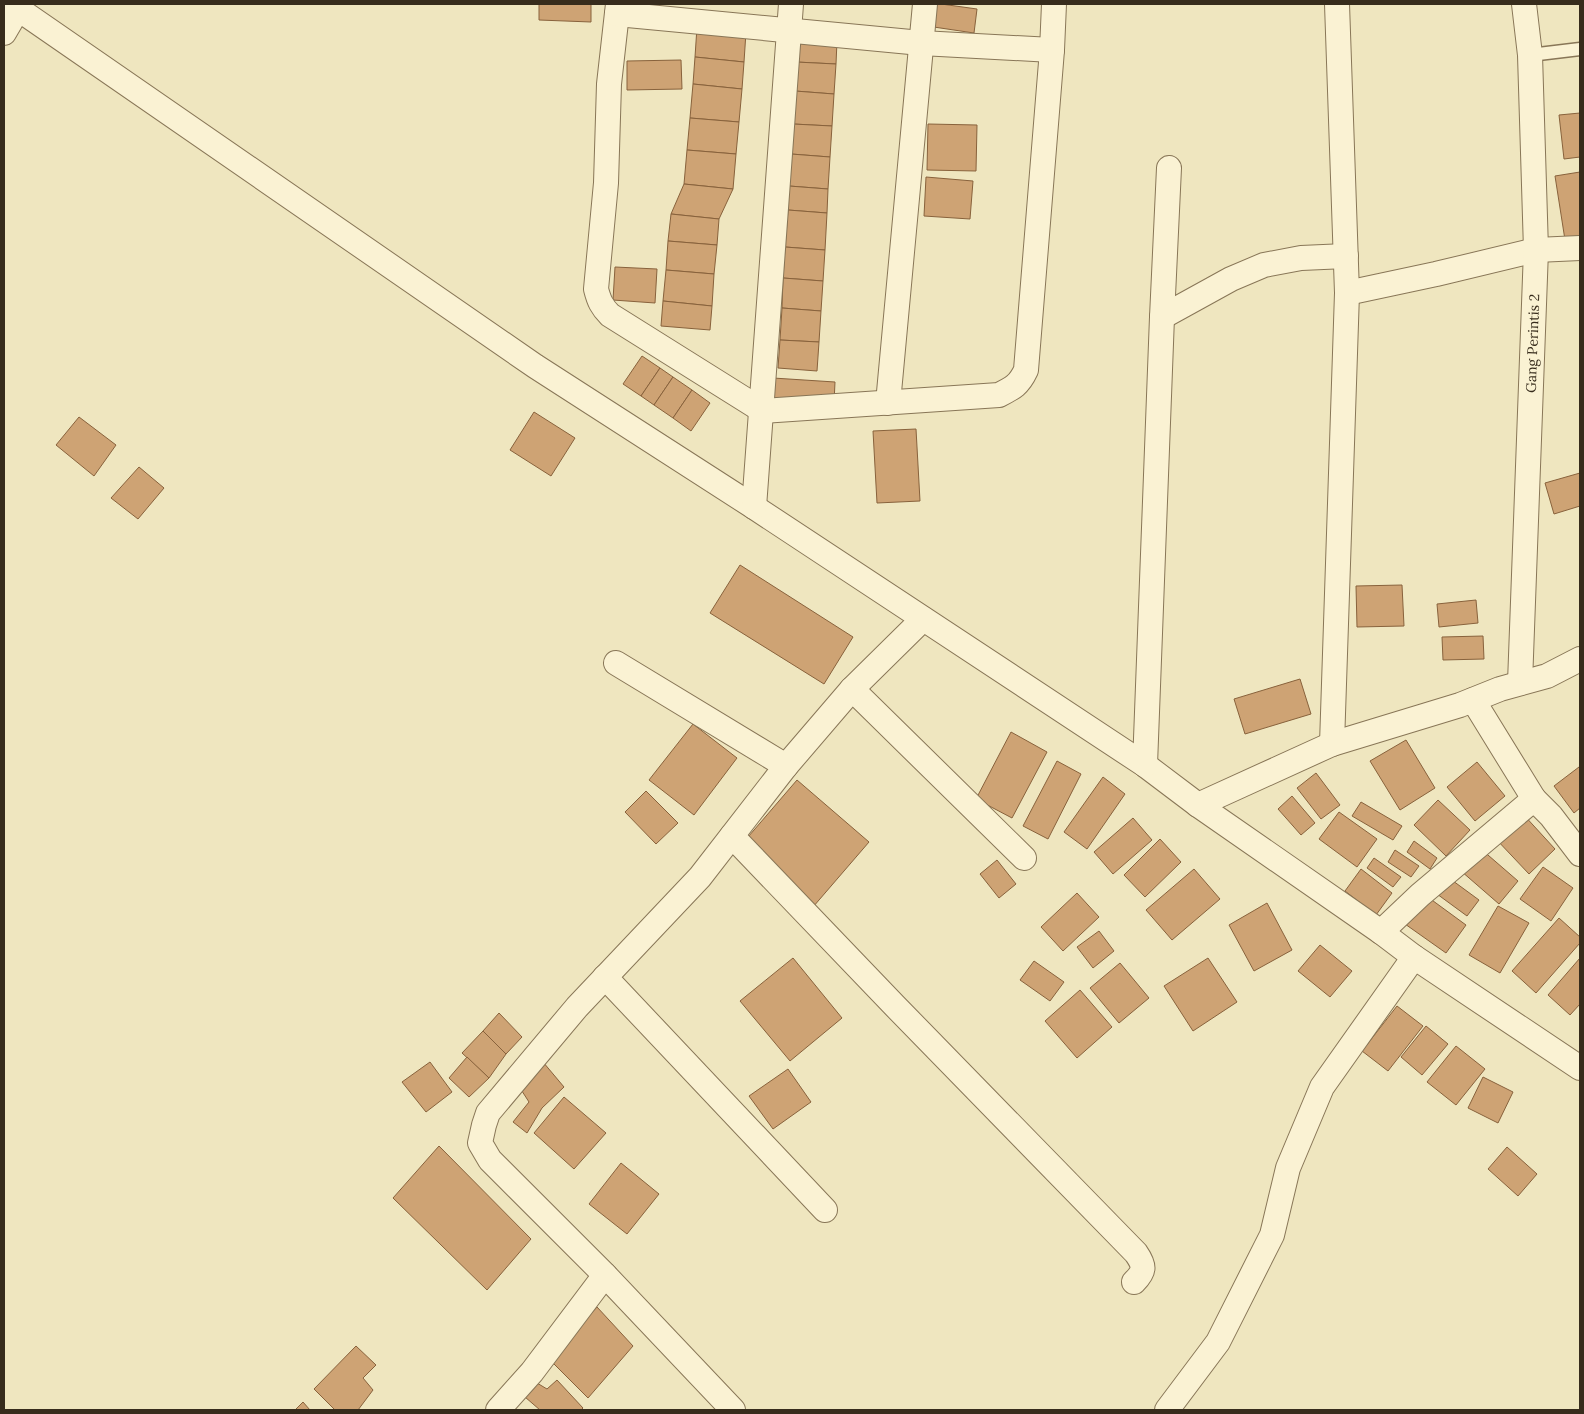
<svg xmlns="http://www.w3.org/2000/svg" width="1584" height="1414" viewBox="0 0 1584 1414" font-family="Lora,serif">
<rect width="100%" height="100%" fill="#efe6bf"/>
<g fill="#cea374" stroke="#88623c">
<polygon points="539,4 591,4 591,22 539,20"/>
<polygon points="930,4 941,4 977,9 974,33 927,26"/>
<polygon points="697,27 746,32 744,62 695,57"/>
<polygon points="798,39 837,41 836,64 796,62"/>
<polygon points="695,57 744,62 742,89 693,84"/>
<polygon points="681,60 682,89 627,90 627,61"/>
<polygon points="796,62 836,64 834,94 795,91"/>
<polygon points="693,84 742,89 739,122 690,118"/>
<polygon points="795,91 834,94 832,126 793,124"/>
<polygon points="1580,113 1580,157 1564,159 1559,115"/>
<polygon points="690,118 739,122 736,154 687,150"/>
<polygon points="793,124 832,126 830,157 791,154"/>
<polygon points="928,124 977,125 976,171 927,170"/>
<polygon points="687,150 736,154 733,189 684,184"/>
<polygon points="791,154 830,157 828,189 789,186"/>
<polygon points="1580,172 1580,237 1565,240 1555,176"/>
<polygon points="926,177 973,181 970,219 924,216"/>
<polygon points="684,184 733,189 719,219 671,214"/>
<polygon points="789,186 828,189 827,213 788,210"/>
<polygon points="788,210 827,213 825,250 785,247"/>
<polygon points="671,214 719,219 717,245 668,241"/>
<polygon points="668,241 717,245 714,274 666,270"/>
<polygon points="785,247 825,250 823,281 783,278"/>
<polygon points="615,267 657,269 655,303 613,300"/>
<polygon points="666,270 714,274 712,306 663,301"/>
<polygon points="783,278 823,281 821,311 782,308"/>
<polygon points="663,301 712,306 710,330 661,326"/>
<polygon points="782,308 821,311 819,342 780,340"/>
<polygon points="780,340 819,342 817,371 778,368"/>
<polygon points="642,356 660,368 641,396 623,384"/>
<polygon points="660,368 673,377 654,405 641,396"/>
<polygon points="673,377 692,390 673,418 654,405"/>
<polygon points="773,378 835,382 834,403 771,398"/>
<polygon points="692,390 710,403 691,431 673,418"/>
<polygon points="534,412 575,438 551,476 510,450"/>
<polygon points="79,417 116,445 94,476 56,445"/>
<polygon points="916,429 920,501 877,503 873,431"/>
<polygon points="139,467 164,488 138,519 111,498"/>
<polygon points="1580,473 1580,506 1554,514 1545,483"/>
<polygon points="740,565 853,637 824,684 710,613"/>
<polygon points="1402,585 1404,626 1357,627 1356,586"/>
<polygon points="1476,600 1478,623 1439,627 1437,604"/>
<polygon points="1483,636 1484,659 1443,660 1442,637"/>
<polygon points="1300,679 1311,714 1245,734 1234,699"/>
<polygon points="693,724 737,758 694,815 649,780"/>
<polygon points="1011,732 1047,752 1012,818 976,799"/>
<polygon points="1406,740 1435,788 1400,810 1370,761"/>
<polygon points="1057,761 1081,774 1048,839 1023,826"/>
<polygon points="1477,762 1505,796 1475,821 1447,787"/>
<polygon points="1579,767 1580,769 1580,808 1574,813 1554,786"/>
<polygon points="1316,773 1340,805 1321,819 1297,788"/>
<polygon points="1103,777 1125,794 1087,849 1064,832"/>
<polygon points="797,780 869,842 813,907 742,844"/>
<polygon points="646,791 678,823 656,844 625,812"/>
<polygon points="1292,796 1315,823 1301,835 1278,809"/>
<polygon points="1438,800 1470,830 1446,856 1414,825"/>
<polygon points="1361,802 1402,826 1393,840 1352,816"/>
<polygon points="1339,812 1377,839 1357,867 1319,839"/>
<polygon points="1522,813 1555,849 1529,874 1495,838"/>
<polygon points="1133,818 1152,840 1113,874 1094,852"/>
<polygon points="1160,839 1181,862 1145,897 1124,875"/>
<polygon points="1414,841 1437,858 1430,869 1407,852"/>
<polygon points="1481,849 1518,881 1499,904 1461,871"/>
<polygon points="1395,850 1419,866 1411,877 1388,862"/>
<polygon points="1374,858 1401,877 1393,887 1367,868"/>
<polygon points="997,860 1016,884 999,898 980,874"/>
<polygon points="1543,867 1573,888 1551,921 1520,899"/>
<polygon points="1194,869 1220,899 1172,940 1146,910"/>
<polygon points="1361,869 1392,893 1376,915 1345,891"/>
<polygon points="1449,878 1479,900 1467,916 1437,894"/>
<polygon points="1077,893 1099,917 1063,951 1041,927"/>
<polygon points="1425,895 1466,925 1446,953 1405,924"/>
<polygon points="1267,903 1292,950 1254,971 1229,925"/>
<polygon points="1498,906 1529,923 1500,973 1469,955"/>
<polygon points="1559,918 1580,937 1580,943 1536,993 1512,971"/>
<polygon points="1099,931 1114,951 1093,968 1077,947"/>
<polygon points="1320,945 1352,971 1330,997 1298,971"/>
<polygon points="793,958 842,1018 790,1061 740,1001"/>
<polygon points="1208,958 1237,1002 1193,1031 1164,986"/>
<polygon points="1580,958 1580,1004 1570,1015 1548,995"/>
<polygon points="1034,961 1064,982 1050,1001 1020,980"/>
<polygon points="1120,963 1149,998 1119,1023 1090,988"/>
<polygon points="1080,990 1112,1027 1077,1058 1045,1021"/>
<polygon points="1397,1006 1423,1026 1388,1071 1362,1051"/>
<polygon points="499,1013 522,1037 506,1054 483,1031"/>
<polygon points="1426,1026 1448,1044 1422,1075 1401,1057"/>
<polygon points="483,1031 506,1054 489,1078 462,1053"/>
<polygon points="1456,1046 1485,1069 1456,1105 1427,1082"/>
<polygon points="467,1057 489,1078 469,1097 449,1078"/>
<polygon points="430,1062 452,1092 426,1112 402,1082"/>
<polygon points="543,1062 564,1087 542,1108 527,1133 513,1122 529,1102 520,1088"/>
<polygon points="788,1069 811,1102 773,1129 749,1096"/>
<polygon points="1483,1077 1513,1092 1498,1123 1468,1108"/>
<polygon points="564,1097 606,1133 574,1169 534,1133"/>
<polygon points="439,1146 531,1239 487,1290 393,1198"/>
<polygon points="1507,1147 1537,1174 1518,1196 1488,1169"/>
<polygon points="621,1163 659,1194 627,1234 589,1204"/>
<polygon points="597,1307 633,1346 588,1398 549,1359"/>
<polygon points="356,1346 376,1365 363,1378 373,1390 358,1410 335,1410 314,1389"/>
<polygon points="557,1380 583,1408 581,1410 540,1410 525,1397 537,1383 547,1389"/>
<polygon points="303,1402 310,1410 295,1410"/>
</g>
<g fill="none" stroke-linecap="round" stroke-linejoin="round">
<defs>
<polyline id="service" points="1530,55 1580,49"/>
<g id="minor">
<polyline points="11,4 535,366 754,507 1145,765 1198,805 1381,932 1414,957 1580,1068"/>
<path d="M618,4L609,84L606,183L596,289C599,301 602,307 610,315L760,409"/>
<polyline points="617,14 921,43 1052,50"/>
<polyline points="4,33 18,9"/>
<polyline points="1347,293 1436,274 1536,250 1580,248"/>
<polyline points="1162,317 1231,279 1264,265 1301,258 1346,256"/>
<polyline points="888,403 925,4"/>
<path d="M762,411L999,395C1013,388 1019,385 1026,370L1052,50L1054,4"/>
<polyline points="754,507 791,4"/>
<polyline points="616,663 786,766"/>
<path id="s1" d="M1520,683L1536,250L1530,55L1524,4"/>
<polyline points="852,689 1024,858"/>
<polyline points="1473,700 1534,799"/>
<polyline points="1332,744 1347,293 1337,4"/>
<polyline points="1145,765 1162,317 1169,168"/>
<polyline points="1198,805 1332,744 1460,705 1500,689 1547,676 1580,659"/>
<path d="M732,836L895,1006L1136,1253C1145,1266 1145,1271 1134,1282"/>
<polyline points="1381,932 1420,895 1534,799 1551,816 1580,854"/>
<polyline points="605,977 825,1210"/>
<polyline points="498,1410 532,1372 605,1275"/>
<polyline points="733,1410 605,1275 490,1160 480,1143 484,1125 488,1113 577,1007 700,877 786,766 852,689 923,619"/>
<polyline points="1167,1410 1218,1342 1272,1235 1288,1168 1322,1087 1414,957"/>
</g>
</defs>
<use href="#service" stroke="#887657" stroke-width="15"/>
<use href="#minor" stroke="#887657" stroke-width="26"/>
<use href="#service" stroke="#faf2d3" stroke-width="12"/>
<use href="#minor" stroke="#faf2d3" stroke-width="24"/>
</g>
<g text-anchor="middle" stroke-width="5" stroke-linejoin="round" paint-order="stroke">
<g font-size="14" fill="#372c1c" stroke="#f6efcf">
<text dy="5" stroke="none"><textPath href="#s1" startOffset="340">Gang Perintis 2</textPath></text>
</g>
</g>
<rect width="1584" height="1414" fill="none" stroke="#372c1c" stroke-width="10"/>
</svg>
